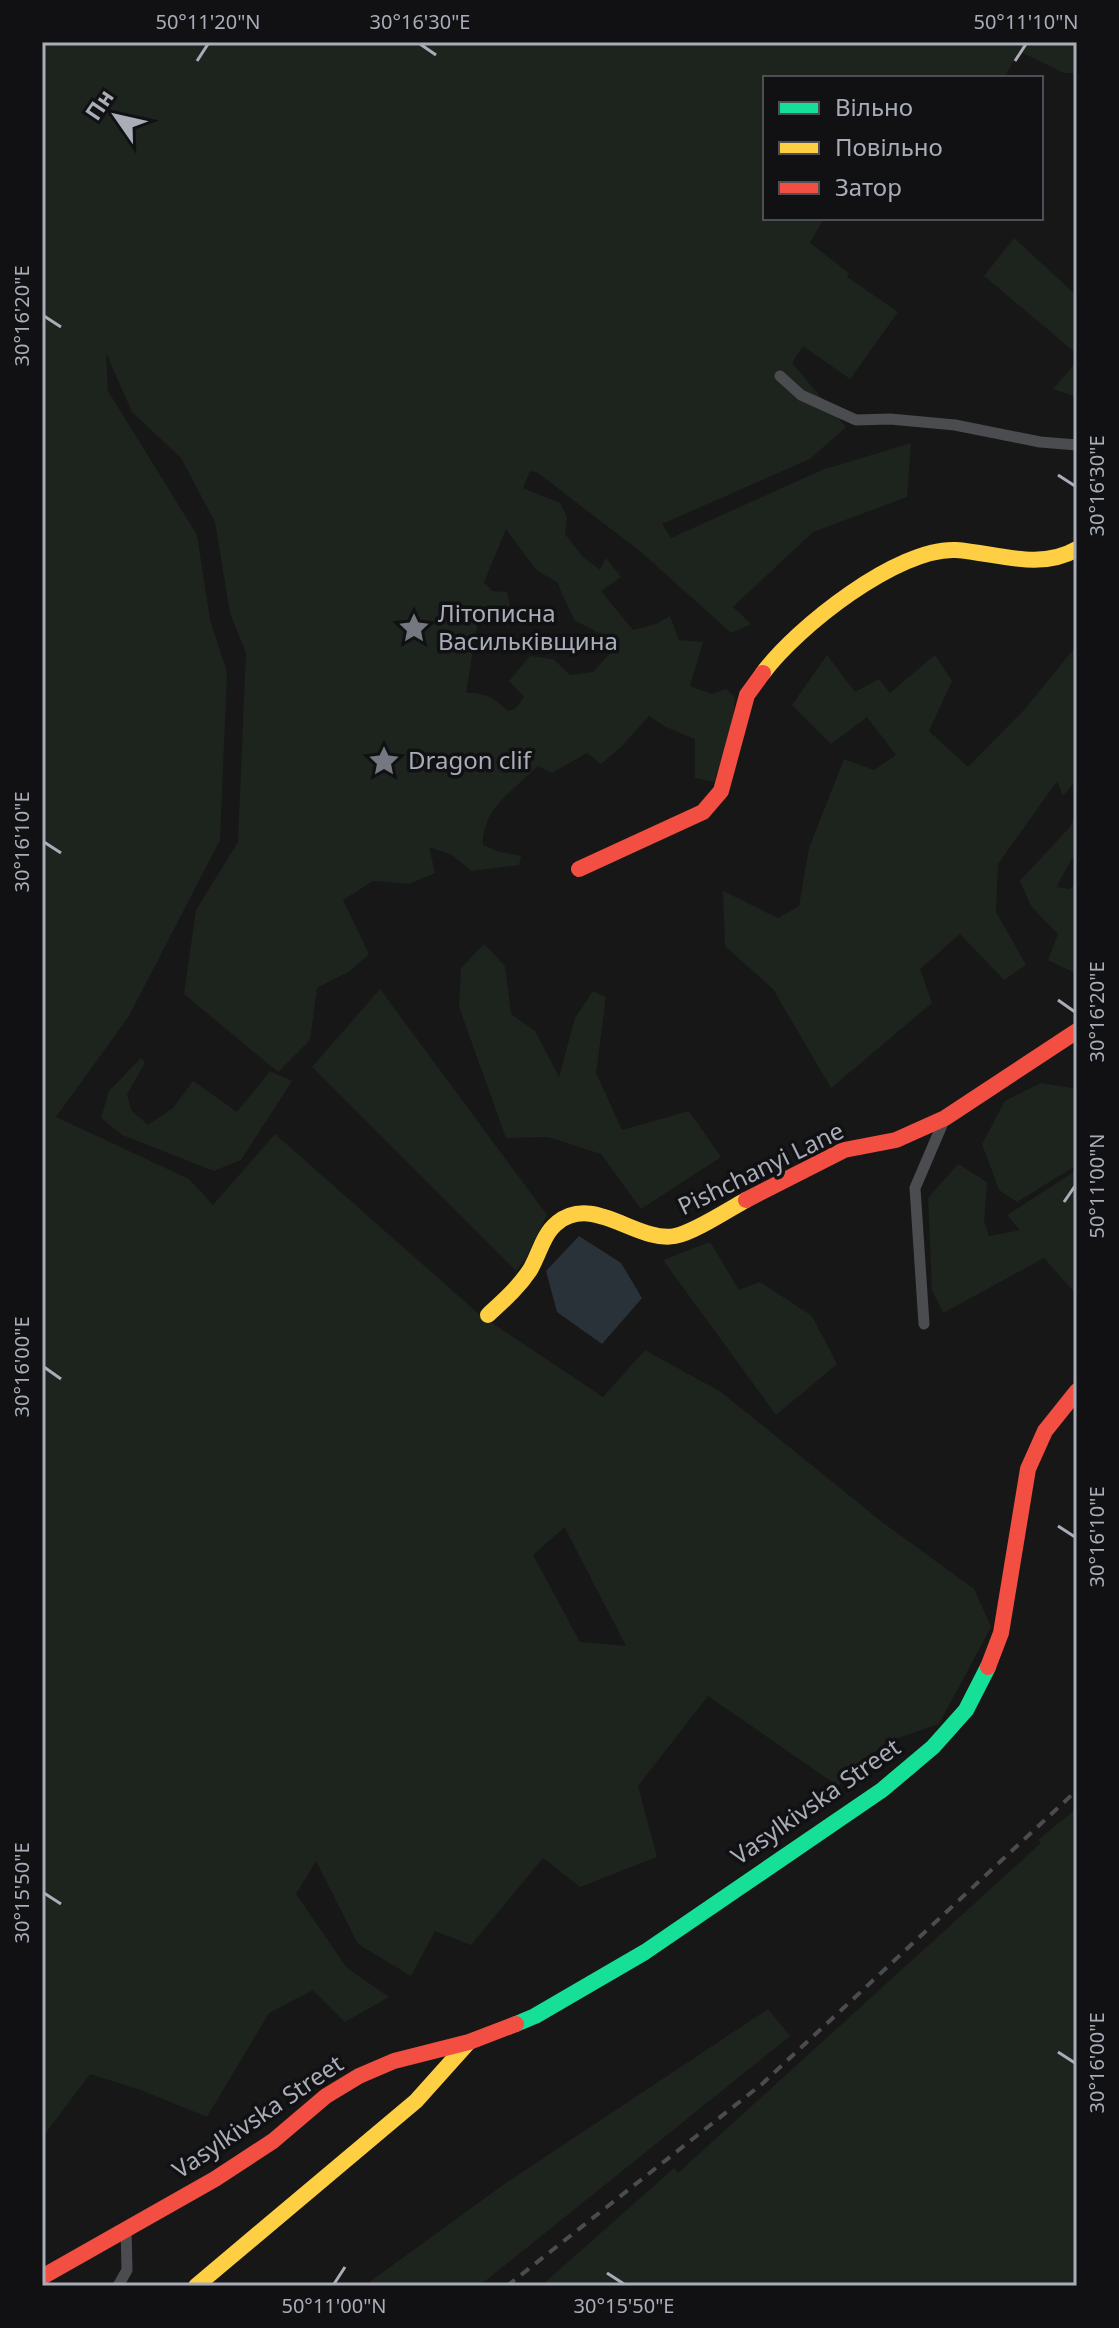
<svg xmlns="http://www.w3.org/2000/svg" width="1119" height="2328" viewBox="0 0 1119 2328" font-family="'Noto Sans',sans-serif">
<rect width="100%" height="100%" fill="#171717"/>
<g fill="#1d241e" fill-rule="evenodd">
<path d="M42,42H1077V73H1064L1019,51L1004,78H765V218H824L810,243L849,273L847,277L898,312L850,379L803,346L792,363L846,427L810,459L662,524L671,538L822,470L911,443L907,497L813,532L733,607L751,624L731,633L641,552L538,473L530,471L523,488L560,503L567,517L565,534L582,556L600,570L606,558L621,577L601,591L633,630L656,624L670,616L679,640L703,642L690,686L712,694L726,689L735,698L733,723L714,782L695,778V739L666,727L649,716L621,747L601,764L587,753L552,773L538,766C514,790 482,808 483,845L500,852L521,856L519,865L471,871L452,855L429,847L435,873L409,884L373,881L343,900L369,954L350,971L317,988L310,1040L278,1072L184,994L196,910L238,842L246,653L230,613L215,522L181,458L132,412L106,353L108,391L197,535L210,620L227,672L220,840L129,1016L56,1117L189,1179L213,1205L275,1134L480,1315L603,1397L645,1350L721,1392L882,1522L974,1589L991,1627L939,1724L886,1742L838,1786L708,1696L638,1786L657,1857L580,1887L543,1858L471,1945L435,1931L411,1976L358,1944L316,1861L296,1894L347,1968L389,1997L345,2022L313,1990L269,2013L207,2117L141,2090L90,2074L42,2138ZM506,529L536,570L557,582L574,620L619,644L593,672L570,675L553,659L530,656L509,681L524,697L515,709L508,711C494,698 485,692 466,693L480,608L488,606L497,615L499,624L514,625L519,615L511,611L507,592L492,591L484,582ZM564,1528H565L626,1646L580,1642L533,1555Z"/>
<polygon points="1014,238 1077,296 1077,354 984,276"/>
<polygon points="1077,361 1077,397 1053,389"/>
<polygon points="1077,645 1077,780 1063,796 1057,781 998,864 996,912 1026,965 1004,980 960,934 920,969 932,1003 831,1088 773,989 725,946 723,891 778,918 799,906 809,848 844,759 874,770 896,755 867,717 831,744 792,705 827,655 855,692 879,679 890,693 935,655 952,681 929,731 968,767 1025,709"/>
<polygon points="1077,812 1077,850 1056,887 1069,889 1077,884 1077,974 1048,960 1058,934 1031,906 1020,881 1070,827"/>
<polygon points="484,944 505,966 511,1014 535,1031 559,1077 575,1018 593,991 606,997 596,1073 622,1130 689,1111 721,1157 641,1209 601,1154 548,1137 506,1138 459,1007 461,968"/>
<polygon points="380,989 547,1215 525,1260 516,1271 312,1067"/>
<polygon points="141,1058 145,1063 127,1094 131,1110 148,1125 173,1108 193,1081 237,1112 270,1071 292,1081 241,1160 214,1171 122,1135 101,1118 109,1091"/>
<polygon points="1041,1083 1077,1089 1077,1165 1017,1202 999,1190 982,1144 1005,1101"/>
<polygon points="958,1164 987,1182 984,1221 989,1236 1020,1230 1007,1215 1077,1170 1077,1295 1044,1258 943,1313 932,1290 928,1198"/>
<polygon points="710,1242 739,1290 760,1282 812,1316 837,1364 776,1415 663,1260"/>
<polygon points="1077,1808 1077,2286 541,2286 674,2168 678,2173 1041,1843 1038,1840"/>
<polygon points="768,2009 790,2036 479,2286 364,2286 503,2185"/>
</g>
<polygon fill="#2a3239" points="579,1236 621,1263 642,1298 602,1344 557,1312 546,1271"/>
<g fill="none" stroke-linecap="round" stroke-linejoin="round">
<g stroke="#4b4c50" stroke-width="11">
<polyline points="780,376 801,395 856,420 890,419 955,425 1040,442 1077,445"/>
<polyline points="924,1324 915,1188 945,1118"/>
<polyline points="118,2286 127,2270 126,2229"/>
</g>
<polyline stroke="#16e098" stroke-width="16" points="516,2024 535,2016 645,1952 882,1790 933,1747 966,1710 988,1667"/>
<g stroke="#ffcf43" stroke-width="16">
<path d="M763,673C796,628 898,547 956,550C997,553 1039,571 1077,549"/>
<path d="M488,1315C503,1301 518,1288 530,1270C539,1255 543,1234 557,1223C593,1193 637,1243 675,1236C693,1233 728,1210 746,1200"/>
<polyline points="196,2286 416,2101 468,2043"/>
</g>
<g stroke="#f24e42" stroke-width="16">
<polyline points="579,869 703,812 721,791 747,695 763,673"/>
<polyline points="746,1200 844,1150 896,1140 945,1118 1077,1031"/>
<polyline points="988,1667 1001,1633 1028,1469 1045,1431 1077,1391"/>
<polyline points="42,2277 215,2179 273,2141 326,2096 359,2076 394,2061 469,2042 516,2024"/>
</g>
<polyline stroke="#4b4c4f" stroke-width="4" stroke-dasharray="10 8" stroke-linecap="butt" points="507,2286 762,2084 1077,1790"/>
</g>
<path fill="none" stroke="#a8adb8" stroke-width="3" d="M420,44L436,55M197,61L208,44M1015,61L1026,44M44,316L61,327M1058,475L1075,486M44,842L61,853M1058,1000L1075,1012M1064,1202L1075,1186M44,1367L61,1379M1058,1526L1075,1537M44,1893L61,1904M1058,2052L1075,2063M607,2273L624,2284M334,2284L345,2267"/>
<defs>
<symbol id="sight-bare" viewBox="-9 -9 18 18"><path d="M0-6L1.8-2.2L6-1.7L2.9 1.2L3.7 5.4L0 3.3L-3.7 5.4L-2.9 1.2L-6-1.7L-1.8-2.2Z" fill="#757880" stroke="#111113" stroke-width="2.5" paint-order="stroke"/></symbol>
</defs>
<g fill-rule="evenodd">
<use href="#sight-bare" x="392" y="606" width="44" height="44"/>
<use href="#sight-bare" x="362" y="739" width="44" height="44"/>
</g>
<g text-anchor="middle" stroke-width="7" stroke-linejoin="round" paint-order="stroke">
<g font-size="24" fill="#a8adb8" stroke="#111113" text-anchor="start">
<text x="438" y="622">Літописна<tspan x="438" dy="28">Васильківщина</tspan></text>
<text x="408" y="769">Dragon clif</text>
</g>
<g font-size="24" fill="#a8adb8" stroke="#111113">
<text transform="translate(761 1169) rotate(-26)" y="8">Pishchanyi Lane</text>
<text transform="translate(816 1802) rotate(-35)" y="8">Vasylkivska Street</text>
<text transform="translate(258 2117) rotate(-34)" y="8">Vasylkivska Street</text>
</g>
</g>
<rect width="1119" height="2328" fill="none" stroke="#111113" stroke-width="88"/>
<rect x="763" y="76" width="280" height="144" fill="#111113" stroke="#4d4f55" stroke-width="2"/>
<rect x="779" y="102" width="40" height="12" fill="#16e098" stroke="#4d4f55" stroke-width="2"/>
<text x="835" y="116" font-size="24" fill="#a8adb8">Вільно</text>
<rect x="779" y="142" width="40" height="12" fill="#ffcf43" stroke="#4d4f55" stroke-width="2"/>
<text x="835" y="156" font-size="24" fill="#a8adb8">Повільно</text>
<rect x="779" y="182" width="40" height="12" fill="#f24e42" stroke="#4d4f55" stroke-width="2"/>
<text x="835" y="196" font-size="24" fill="#a8adb8">Затор</text>
<g transform="translate(116 116) rotate(304)" stroke="#111113" stroke-width="6" paint-order="stroke">
<path d="M0-6L14 30L0 20L-14 30Z" fill="#a8adb8"/>
<text y="-12" font-size="22" font-weight="bold" text-anchor="middle" fill="#a8adb8">Пн</text>
</g>
<rect x="44" y="44" width="1031" height="2240" fill="none" stroke="#a8adb8" stroke-width="3"/>
<g font-size="20" text-anchor="middle" fill="#a8adb8">
<text x="208" y="29">50°11'20"N</text>
<text x="420" y="29">30°16'30"E</text>
<text x="1026" y="29">50°11'10"N</text>
<text transform="translate(22 316) rotate(-90)" y="7">30°16'20"E</text>
<text transform="translate(1097 486) rotate(-90)" y="7">30°16'30"E</text>
<text transform="translate(22 842) rotate(-90)" y="7">30°16'10"E</text>
<text transform="translate(1097 1012) rotate(-90)" y="7">30°16'20"E</text>
<text transform="translate(1097 1186) rotate(-90)" y="7">50°11'00"N</text>
<text transform="translate(22 1367) rotate(-90)" y="7">30°16'00"E</text>
<text transform="translate(1097 1537) rotate(-90)" y="7">30°16'10"E</text>
<text transform="translate(22 1893) rotate(-90)" y="7">30°15'50"E</text>
<text transform="translate(1097 2063) rotate(-90)" y="7">30°16'00"E</text>
<text x="334" y="2313">50°11'00"N</text>
<text x="624" y="2313">30°15'50"E</text>
</g>
</svg>
